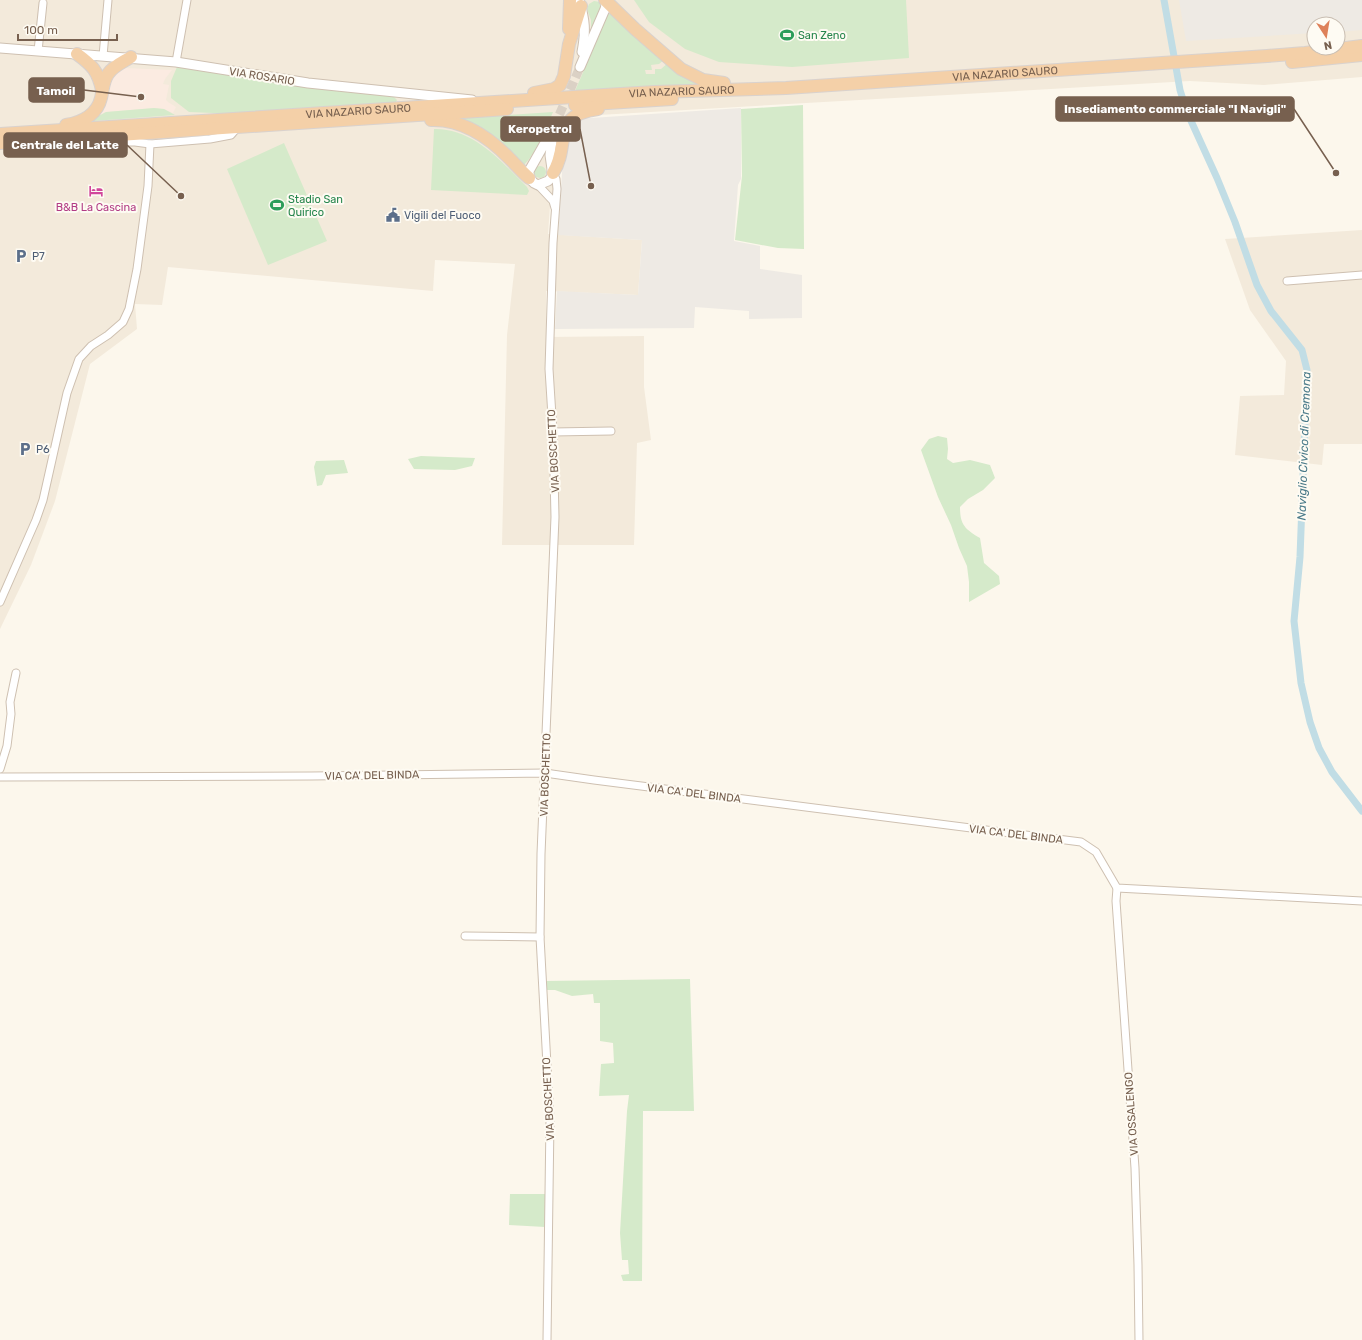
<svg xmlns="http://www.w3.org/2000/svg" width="1362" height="1340" viewBox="0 0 1362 1340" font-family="Rubik,sans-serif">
<rect width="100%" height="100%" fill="#fcf7ec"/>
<g fill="#f3eadb" fill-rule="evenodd">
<path d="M0,0H1362V77L1264,85L1190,81L564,117L553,201L550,206L548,234L642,240L638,295L546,291V337L644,336V387L651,440L637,443L634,545H502L507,335L515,264L435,260L433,291L168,267L162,305L135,304L137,329L90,364L55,501L31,565L0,629ZM1314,24H1338V48H1314Z"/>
<polygon points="1362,230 1362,444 1324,444 1322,465 1235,455 1240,396 1284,395 1286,361 1250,310 1225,239"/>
</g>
<polygon fill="#fbebe1" points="124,68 172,70 165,79 163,84 169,85 166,100 168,102 176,107 173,113 164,109 154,108 106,112 93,118 113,75"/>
<g fill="#eeeae4">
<polygon points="1179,0 1362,0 1362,30 1338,32 1338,24 1314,24 1314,33 1186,41"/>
<polygon points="741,108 741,179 738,185 734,241 760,246 760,269 802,275 802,318 749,319 749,311 695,307 694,328 555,329 557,291 638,295 642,240 558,235 563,158 566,141 576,119"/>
</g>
<g fill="#d5eaca">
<polygon points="634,0 906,0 909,58 792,67 719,62 685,49 649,22"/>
<polygon points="594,1 600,2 602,5 591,30 591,20 587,9 589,4"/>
<polygon points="611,13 665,59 659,64 651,65 652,70 645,70 646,74 655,74 655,69 661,69 668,63 710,85 575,91 608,14"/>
<polygon points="177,67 391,95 394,97 397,100 396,102 247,113 213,113 189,112 171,98 171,81"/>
<polygon points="803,105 804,249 778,248 735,240 742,176 741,109"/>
<polygon points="154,108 164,109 175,115 93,121 93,119 106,112"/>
<path d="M553,112C545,131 538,150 524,165L448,119Z"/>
<path d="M434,129C473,128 501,161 527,187L529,191L527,195L431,190Z"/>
<polygon points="284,143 327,241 268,265 227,169"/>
<circle cx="540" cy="172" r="6"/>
<path d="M938,436L947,438L948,449L947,459L953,463L970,460L990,465L995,478L983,490L968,499L960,507C960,525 965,529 980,538L984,563L999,576L1000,584L969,602V582L967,566L959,548L951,525L938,497L921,450L929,439Z"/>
<polygon points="421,456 475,458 472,466 455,470 414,469 408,459"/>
<polygon points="344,460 348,473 326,475 322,485 317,486 314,467 316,461"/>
<polygon points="690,979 694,1111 643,1111 642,1281 623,1281 621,1275 629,1274 628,1260 622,1260 620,1233 627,1111 629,1095 599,1096 601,1064 614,1063 613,1043 600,1041 600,1003 594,1003 593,994 572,996 555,990 546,990 545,981"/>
<polygon points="510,1194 546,1194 545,1227 509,1225"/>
</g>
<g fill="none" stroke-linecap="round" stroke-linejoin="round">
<polyline stroke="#c1dde5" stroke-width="7" points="1164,0 1180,90 1187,112 1217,178 1235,222 1257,285 1271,311 1302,350 1307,370 1300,557 1294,621 1301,683 1310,722 1319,748 1332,772 1362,811"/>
<polyline stroke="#dbd1c5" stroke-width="9" stroke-dasharray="9 4.5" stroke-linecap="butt" points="554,127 580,67"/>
<defs>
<g id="minor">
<polyline points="38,51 43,3"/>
<polyline points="103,56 108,0"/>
<polyline points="176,62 187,0"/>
<polyline points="111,136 122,142 135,142 150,144 210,139 231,135 237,128"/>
<polyline points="538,185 553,201 555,208"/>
<polyline points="1287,281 1362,275"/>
<polyline points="553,432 611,431"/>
<polyline points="0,602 36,520 43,500 67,393 79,359 91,346 108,335 123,322 129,309 137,269 148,186 150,144"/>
<polyline points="0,769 7,746 11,714 10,702 16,673"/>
<polyline points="0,777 311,776 545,773 594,780 1081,842 1096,852 1117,888 1362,901"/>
<polyline points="1117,888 1116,901 1135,1168 1138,1265 1139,1340"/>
<polyline points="465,936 540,937"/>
<polyline points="547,1340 550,1120 540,937 541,854 555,517 553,432 549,369 553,243 557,189 556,179 553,176"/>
</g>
<g id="tertiary">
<path d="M579,0C585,20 586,31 582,52"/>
<polyline points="0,48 176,62 308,83 472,100"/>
<polyline points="580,67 605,9 606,5 605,0"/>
<polygon points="554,127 550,155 553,176 548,181 538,185 534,183 529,178 529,171"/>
</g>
<g id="trunk">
<polyline points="605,0 635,29 681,69 703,80 724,83"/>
<polyline points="569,29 570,0"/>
<path d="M77,54C92,65 98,71 102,90"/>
<polyline points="1292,62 1362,55"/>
<polyline points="534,93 554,89 560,85 564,76 569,44 581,6"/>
<polyline points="575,105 672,99"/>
<path d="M431,120C462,119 489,137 510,159C516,165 522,172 529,178"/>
<path d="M66,125C83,122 97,115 101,98C103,90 103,81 108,74C113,66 123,62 131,57"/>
<path id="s1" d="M0,134L604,95L655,92L786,88L1267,56L1305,53L1362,46"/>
<polyline points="0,143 507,109"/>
<path d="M553,173C571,145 550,115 598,109"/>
</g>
</defs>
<use href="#minor" stroke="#cec0b1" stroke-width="9"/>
<use href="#tertiary" stroke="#cec0b1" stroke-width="11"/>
<use href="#trunk" stroke="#d9d2ce" stroke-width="14"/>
<use href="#minor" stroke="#fff" stroke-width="7"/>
<use href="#tertiary" stroke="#fff" stroke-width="9"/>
<use href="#trunk" stroke="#f4d0a8" stroke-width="12"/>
</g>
<defs>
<symbol id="stadium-bare" viewBox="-9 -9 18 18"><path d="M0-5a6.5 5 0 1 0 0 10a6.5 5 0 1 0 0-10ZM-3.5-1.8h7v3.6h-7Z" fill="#2e9e5b" stroke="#fefbf3" stroke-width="2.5" paint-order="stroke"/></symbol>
<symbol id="hotel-bare" viewBox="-9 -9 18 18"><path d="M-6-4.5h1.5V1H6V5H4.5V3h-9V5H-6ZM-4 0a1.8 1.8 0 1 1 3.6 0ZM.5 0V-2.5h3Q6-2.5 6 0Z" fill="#d1479c" stroke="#fefbf3" stroke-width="2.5" paint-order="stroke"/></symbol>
<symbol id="civic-bare" viewBox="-9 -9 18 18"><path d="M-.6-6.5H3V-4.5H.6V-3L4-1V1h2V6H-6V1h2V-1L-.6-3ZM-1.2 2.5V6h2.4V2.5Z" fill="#5c6f8a" stroke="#fefbf3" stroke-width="2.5" paint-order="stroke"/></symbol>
<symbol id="parking-bare" viewBox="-9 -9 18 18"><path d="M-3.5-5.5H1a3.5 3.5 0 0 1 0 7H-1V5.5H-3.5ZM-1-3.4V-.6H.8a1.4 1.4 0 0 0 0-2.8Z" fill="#5c6f8a" stroke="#fefbf3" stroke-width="2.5" paint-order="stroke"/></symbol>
</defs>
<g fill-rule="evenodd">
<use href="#stadium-bare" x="777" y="25" width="20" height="20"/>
<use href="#hotel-bare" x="86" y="181" width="20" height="20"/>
<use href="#stadium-bare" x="267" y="195" width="20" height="20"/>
<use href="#civic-bare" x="383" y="205" width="20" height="20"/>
<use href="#parking-bare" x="11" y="246" width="20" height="20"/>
<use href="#parking-bare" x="15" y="439" width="20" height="20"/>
</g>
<g text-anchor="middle" stroke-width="4" stroke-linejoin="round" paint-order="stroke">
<g font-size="11" fill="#27864d" stroke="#fefbf3" text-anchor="start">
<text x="798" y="39">San Zeno</text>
<text x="288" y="203">Stadio San<tspan x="288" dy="13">Quirico</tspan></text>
</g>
<g font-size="11" fill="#77604f" stroke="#fefbf3">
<text dy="4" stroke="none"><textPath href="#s1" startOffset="1007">VIA NAZARIO SAURO</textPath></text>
<text transform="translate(262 76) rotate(9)" y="4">VIA ROSARIO</text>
<text dy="4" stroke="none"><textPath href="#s1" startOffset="683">VIA NAZARIO SAURO</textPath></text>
<text dy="4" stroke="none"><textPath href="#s1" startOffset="359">VIA NAZARIO SAURO</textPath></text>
<text transform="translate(553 451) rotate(-93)" y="4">VIA BOSCHETTO</text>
<text transform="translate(372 775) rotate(-1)" y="4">VIA CA' DEL BINDA</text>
<text transform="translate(545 775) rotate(-88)" y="4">VIA BOSCHETTO</text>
<text transform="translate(694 793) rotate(7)" y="4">VIA CA' DEL BINDA</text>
<text transform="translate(1016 834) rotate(7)" y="4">VIA CA' DEL BINDA</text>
<text transform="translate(548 1099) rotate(-93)" y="4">VIA BOSCHETTO</text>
<text transform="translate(1131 1114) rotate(-94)" y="4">VIA OSSALENGO</text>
</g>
<g font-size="11" fill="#b23c85" stroke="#fefbf3">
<text x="96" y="211">B&amp;B La Cascina</text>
</g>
<g font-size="11" fill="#4e5e75" stroke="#fefbf3" text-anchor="start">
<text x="404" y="219">Vigili del Fuoco</text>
<text x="32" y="260">P7</text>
<text x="36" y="453">P6</text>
</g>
<g font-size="12" font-style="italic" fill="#4a7a89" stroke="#fefbf3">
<text transform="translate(1304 446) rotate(-88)" y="4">Naviglio Civico di Cremona</text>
</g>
</g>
<path fill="none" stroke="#77604f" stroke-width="1.5" d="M141 97L84 90M1336 173L1294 109M591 186L580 129M181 196L127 145"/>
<g fill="#77604f" stroke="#fefbf3" stroke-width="1.5">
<circle cx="141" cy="97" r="4"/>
<circle cx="1336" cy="173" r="4"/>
<circle cx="591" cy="186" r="4"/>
<circle cx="181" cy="196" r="4"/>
</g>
<g fill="#77604f" stroke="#77604f" stroke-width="1.5">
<rect x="29" y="78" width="55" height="24" rx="4"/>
<rect x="1056" y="97" width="238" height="24" rx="4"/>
<rect x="501" y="117" width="79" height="24" rx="4"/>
<rect x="4" y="133" width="123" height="24" rx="4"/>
</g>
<g font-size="12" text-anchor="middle" font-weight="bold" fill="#fff">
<text x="56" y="95">Tamoil</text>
<text x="1175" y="113">Insediamento commerciale "I Navigli"</text>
<text x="540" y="133">Keropetrol</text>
<text x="65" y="149">Centrale del Latte</text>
</g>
<g transform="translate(1326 36) rotate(168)"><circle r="19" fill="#fefbf3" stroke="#c8bdb1"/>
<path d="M0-3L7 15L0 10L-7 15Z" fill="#de8159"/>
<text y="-6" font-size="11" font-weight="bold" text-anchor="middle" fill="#77604f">N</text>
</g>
<path d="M18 34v6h99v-6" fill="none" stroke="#77604f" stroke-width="2"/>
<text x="24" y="34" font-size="12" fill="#77604f" stroke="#fefbf3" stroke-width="3" paint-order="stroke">100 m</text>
</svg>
